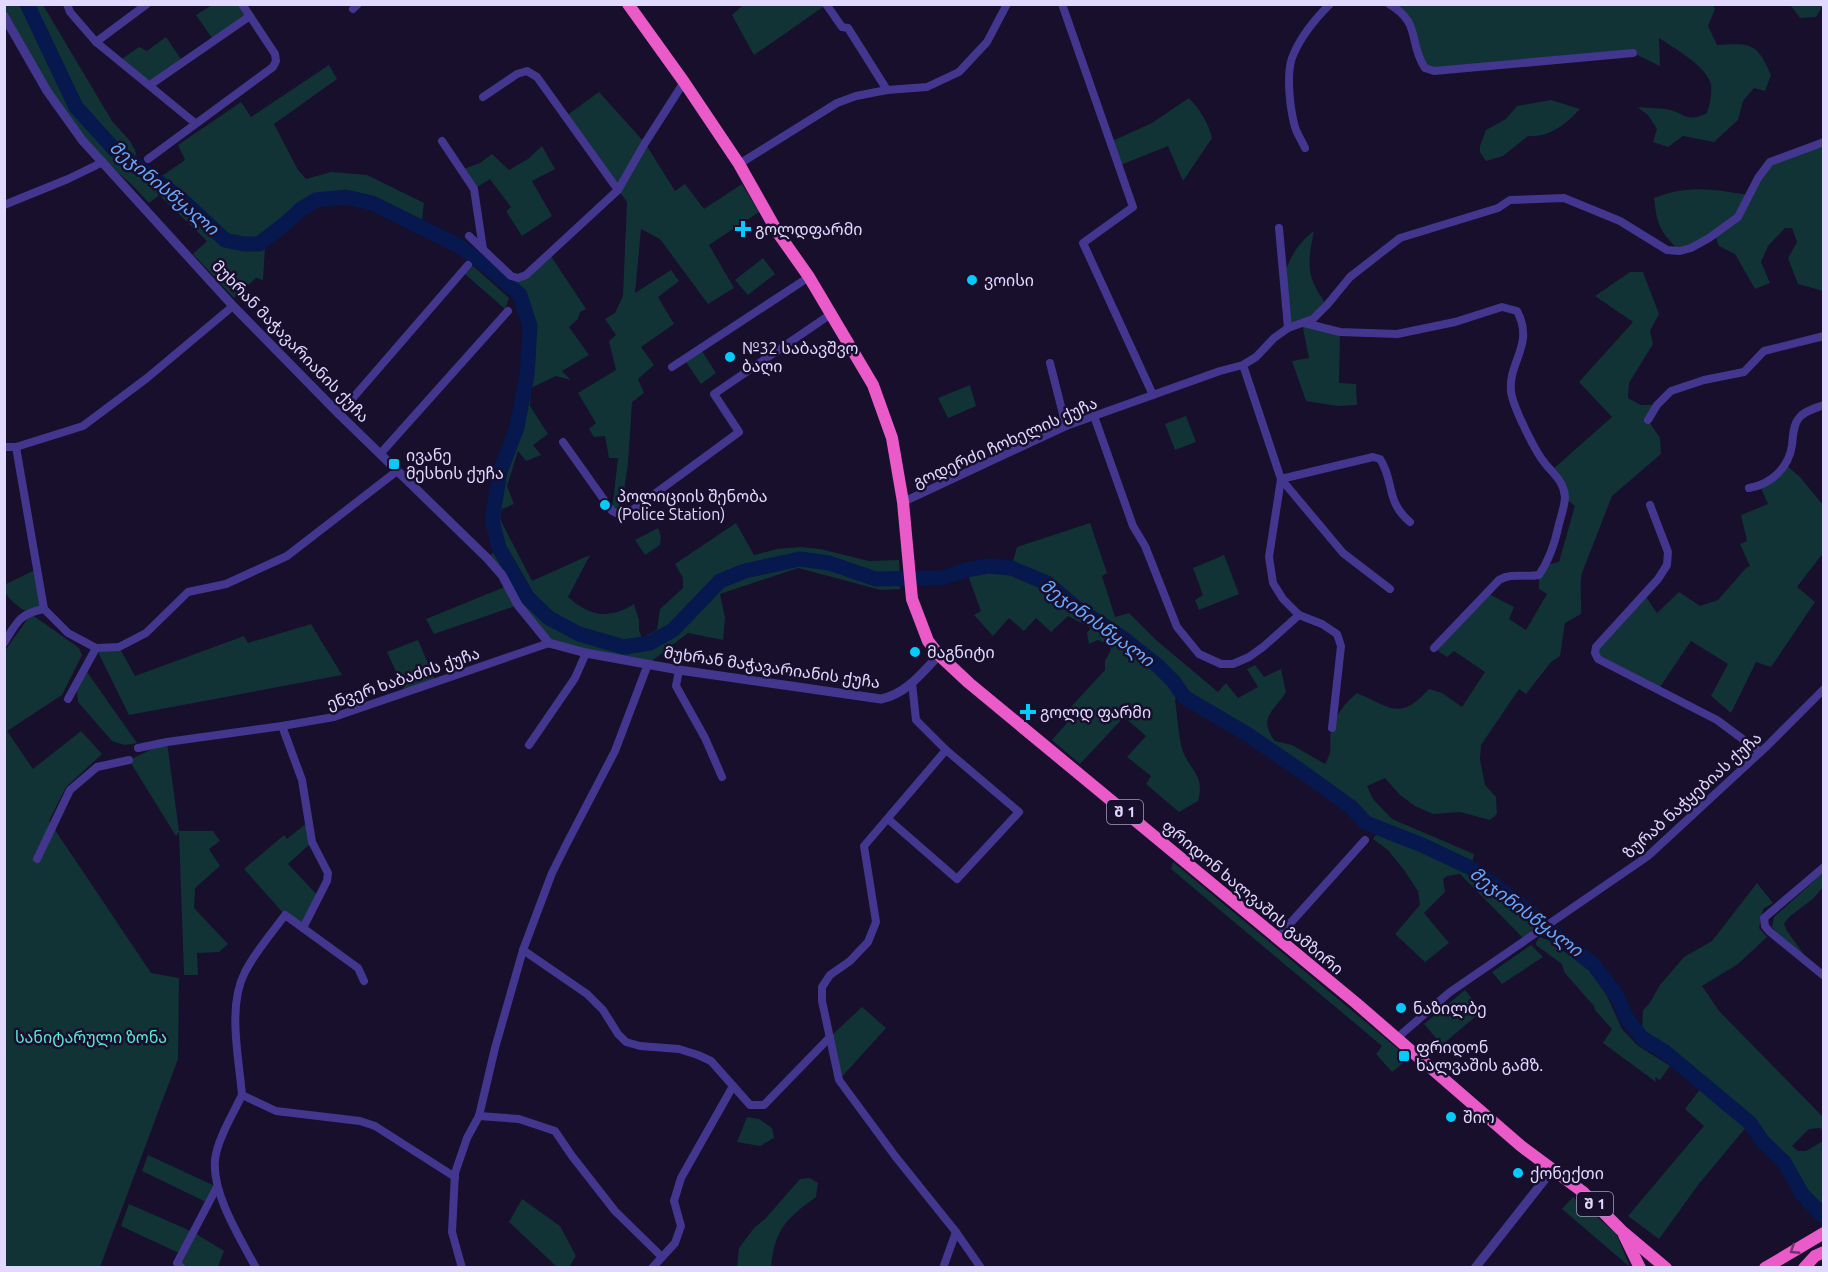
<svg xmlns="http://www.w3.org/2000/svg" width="1828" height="1272" viewBox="0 0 1828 1272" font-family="Ubuntu,'Noto Sans Georgian',sans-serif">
<rect width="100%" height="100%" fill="#170f2b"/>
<g fill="#113336">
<polygon points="242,4 250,16 214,41 196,15 212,5"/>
<polygon points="5,5 43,5 112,121 130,141 135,150 139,167 114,149 110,154 125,169 156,186 219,241 232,249 247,250 265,247 263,280 256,278 234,298 193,254 207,241 159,195 149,203 133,186 82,140 5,16"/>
<polygon points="743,5 826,5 754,55 732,15"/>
<path d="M1389,5H1713L1715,9L1708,26L1717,45C1751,43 1757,42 1771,75L1765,91L1754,88L1743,101L1738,120L1714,142L1683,136L1668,147L1653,142L1657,129L1648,115L1637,107C1646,108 1656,108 1666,109C1685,112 1684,124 1707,113C1710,104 1712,95 1711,85C1707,66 1674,48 1659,38L1660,66L1633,53L1425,68L1412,29Z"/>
<polygon points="1792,5 1792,4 1823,5 1816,17 1800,18 1791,6"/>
<polygon points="166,37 183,62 150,85 119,61 139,47 147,51"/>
<path d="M329,65L337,79L274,124L298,170L306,179L331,172L367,175L424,203L421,227C389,210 354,190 316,200C283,209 271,261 226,240C216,235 207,223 199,215C185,202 171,191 156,180L185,160L178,145L241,102L251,117Z"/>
<polygon points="599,92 645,143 675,191 685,184 704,209 742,184 759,212 709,245 734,288 708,304 660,239 641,229 635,293 671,270 679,281 658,297 674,324 641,347 654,365 638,379 644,393 632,402 628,464 620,515 612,511 618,458 609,458 605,436 594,437 589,429 596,423 578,393 616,370 609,341 616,335 605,319 615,313 623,296 627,202 566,116"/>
<path d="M1189,98C1201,111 1208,122 1212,138L1183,181L1168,146L1118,166L1110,142L1152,123Z"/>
<path d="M1551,100L1580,109C1566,124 1549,138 1528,136L1503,156L1486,161L1480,152V146L1486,130L1506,119L1517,106Z"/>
<path d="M1823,143V291L1798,284L1788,258L1797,242L1792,228H1785L1768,246L1761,262L1770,283L1755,289L1735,254L1719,246L1715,235L1680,251C1660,232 1657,225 1654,198C1691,184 1713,190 1750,195L1772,163Z"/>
<polygon points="542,146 555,169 532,181 552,216 522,236 506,211 511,207 490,179 474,189 461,170 480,163 492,154 509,170 528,159"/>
<path d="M1314,231C1307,264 1306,278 1327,305L1303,322L1340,332L1339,383L1356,384L1357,405L1337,406L1306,401L1292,361L1309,358L1302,323L1288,328C1287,313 1282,294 1284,279C1287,260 1299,242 1314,231Z"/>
<path d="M549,253L586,309L580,312L578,319L569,327L589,355L562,371L571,380L556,376L531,388L530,406L548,434L533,445L541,455L526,461L518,451L507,486L514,504L502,509L500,519L532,581L590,555L568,597C589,616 609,620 634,604L639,620V630L642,638L657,630L660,609L683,588V578L675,564L736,523L754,555L777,549L800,547L820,549L869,561L899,560L900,589L881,590L798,568L720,594L725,618L723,640L688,633L648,664L549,643L518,605L434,634L426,619L507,586L487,558L498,548L492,520L500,472L517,427L527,375L530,326L520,295L508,284Z"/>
<polygon points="763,258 775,274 748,295 735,280"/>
<polygon points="473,266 509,298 505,309 465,274"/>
<path d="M1630,272H1643L1659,314L1650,331L1653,344L1629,383L1628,398L1641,405H1657L1648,420L1660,438L1661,454L1612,496L1582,573C1579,587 1582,599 1581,614L1565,623L1560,656L1551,662L1526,694L1519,689L1481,745L1480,760L1485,785L1496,797L1497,814L1490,820L1460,812L1433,814L1415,806L1400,795L1385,778L1367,786L1373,799L1392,819L1474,854L1471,868L1468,871L1538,927L1523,938L1460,874L1447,876L1443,879L1445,892L1424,913L1449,943L1425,962L1395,934L1420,905L1418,891L1404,870L1388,850L1373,839L1381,829L1366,823L1351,807L1247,734L1184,697L1175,699C1177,714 1178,730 1181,745C1187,770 1206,773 1198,801L1179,812L1146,784L1151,776L1127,757L1146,736L1124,717L1080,764L1052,740L1074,715L1069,709L1105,670V661L1111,650L1110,645L1098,640L1089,644L1087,633L1091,628L1068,616L1051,632L1036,618L1024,631L1009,618L993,636L974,615L981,611L966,570L988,566L1011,568L1017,547L1090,523L1107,573L1102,576L1115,617L1129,613L1156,640L1218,692L1226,683L1238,698L1258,687L1247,669L1255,665L1264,677L1281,669L1286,692C1274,712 1257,717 1275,741L1292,745L1325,764C1335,748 1327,743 1332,728C1336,714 1346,702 1357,693C1391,707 1399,722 1429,689L1442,693L1462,707L1485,672L1454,651L1447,657L1434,648L1487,593L1514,607L1509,619L1526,630L1547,594L1539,589V575L1545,565L1559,562L1575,506L1565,498L1552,470L1612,417L1579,382L1633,322L1595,296Z"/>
<polygon points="700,348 716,373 701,384 684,359"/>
<polygon points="970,385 976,406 948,418 938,398"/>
<polygon points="1186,416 1196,442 1175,450 1165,424"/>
<polygon points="1786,465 1800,477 1823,505 1823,553 1797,587 1815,602 1771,667 1756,662 1731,713 1711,696 1728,664 1691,641 1658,690 1598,659 1596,647 1644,594 1657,613 1679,592 1700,606 1718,600 1746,568 1750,566 1740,544 1747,541 1741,515 1768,504 1760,486"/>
<polygon points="658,528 661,536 660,545 645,555 635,540"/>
<polygon points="1224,555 1239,594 1199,610 1195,600 1203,595 1193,568"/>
<path d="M37,569L44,609L28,613C17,605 5,599 4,585Z"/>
<polygon points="31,614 79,648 82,655 62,695 7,731 33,769 81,731 102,754 66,787 49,821 151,973 179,978 178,1059 100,1267 5,1268 4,652"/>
<polygon points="311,624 342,675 129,715 96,648 119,647 135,676 244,636 248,643"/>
<polygon points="418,640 436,682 406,693 387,652"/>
<polygon points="87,672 137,743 125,745 112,741 78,702 77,691"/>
<polygon points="167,742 179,831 213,831 220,841 209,849 220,866 195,888 194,908 228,944 219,952 197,953 198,975 184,975 179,832 176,836 129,760"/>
<polygon points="308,822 312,842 288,864 319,897 303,928 285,915 244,869 284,835 287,839"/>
<polygon points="1173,862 1409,1058 1392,1072 1376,1054 1382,1046 1171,869"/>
<polygon points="1823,873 1823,887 1814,898 1789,917 1784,924 1787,931 1805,956 1793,949 1772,927 1774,917"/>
<polygon points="1757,883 1773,903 1763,909 1759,928 1767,937 1738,964 1702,986 1719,1011 1823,1117 1823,1131 1820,1128 1809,1129 1792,1146 1798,1151 1806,1151 1823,1141 1823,1204 1802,1187 1789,1158 1774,1145 1761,1128 1675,1056 1642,1034 1643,1010 1649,1004 1660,985 1684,957 1712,941"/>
<polygon points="1540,937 1548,940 1560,949 1585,963 1607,996 1622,1029 1637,1045 1670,1066 1660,1080 1655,1077 1656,1082 1603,1043 1612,1029 1595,1010 1594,1006 1564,972 1562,964 1536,945 1536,942"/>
<polygon points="1531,945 1543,957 1502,984 1492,972"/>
<polygon points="1465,990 1482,1011 1442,1045 1424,1024"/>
<polygon points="862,1007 886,1028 839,1080 830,1037"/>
<polygon points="1701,1088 1719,1099 1747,1126 1698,1185 1659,1239 1628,1216 1704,1126 1685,1109"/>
<polygon points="747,1117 759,1119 772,1128 774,1138 760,1146 737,1142"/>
<polygon points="148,1155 217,1187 208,1203 142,1171"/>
<path d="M800,1179L810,1178L818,1183L816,1197C786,1219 775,1229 771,1267H737L739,1248L754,1228L765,1219Z"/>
<polygon points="1573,1197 1616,1233 1630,1267 1562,1209"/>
<polygon points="522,1199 560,1226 576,1256 569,1267 557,1267 509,1222"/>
<polygon points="129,1204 193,1232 224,1251 218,1267 174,1267 181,1254 121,1226"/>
</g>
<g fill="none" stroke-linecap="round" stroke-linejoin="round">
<polyline stroke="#06184d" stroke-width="15" points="27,4 76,107 114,149 180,198 225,240 244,244 259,244 286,223 301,209 316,200 346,197 372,203 459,246 488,267 520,295 530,326 527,375 517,427 500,472 492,520 499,548 528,598 549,618 579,634 624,647 650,643 673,630 720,581 745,571 800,559 829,563 876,579 942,578 966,570 988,566 1011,568 1047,583 1074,606 1123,638 1157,665 1174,682 1184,697 1247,734 1301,771 1351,807 1366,823 1422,845 1471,868 1528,910 1550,931 1594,965 1617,996 1626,1017 1642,1038 1665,1052 1750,1123 1762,1141 1784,1162 1802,1194 1823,1216"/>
<g stroke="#43368e" stroke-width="8">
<polyline points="67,4 70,12 96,42 195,123"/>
<polyline points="826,4 842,27 848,28 887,90"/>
<polyline points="1062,4 1133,207 1083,243 1153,395"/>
<path d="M1389,4C1422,23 1408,43 1425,68L1434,71L1633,53"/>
<polyline points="353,9 358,4"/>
<polyline points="96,42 147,4"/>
<polyline points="150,85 250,16"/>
<polyline points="483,97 517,74 527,71 537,77 618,190"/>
<polyline points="442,141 474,189 483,249"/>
<path d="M1305,148C1302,141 1297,134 1295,127C1290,109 1285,70 1294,53C1302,35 1316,18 1330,4"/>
<polyline points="148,159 273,67 276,61 275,54 242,4"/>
<polyline points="739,164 837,103 856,96 887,90 927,87 959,72 987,42 1007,4"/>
<polyline points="4,205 68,179 103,162"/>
<polyline points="1279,228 1288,328"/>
<polyline points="469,236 511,276 518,278 526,275 618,190 645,143 684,82"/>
<path d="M1304,323L1340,332L1397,334L1455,322L1502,307L1517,311C1535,344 1508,362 1511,391C1512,405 1535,451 1544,462C1553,474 1564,481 1565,497C1565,505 1561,516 1559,524C1555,543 1550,559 1539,575C1524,578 1512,572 1499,580L1434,648"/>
<polyline points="1050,363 1066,426"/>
<polyline points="1243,365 1281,479 1343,553 1390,589"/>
<polyline points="672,367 809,277"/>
<polyline points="339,414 468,265"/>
<polyline points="1094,416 1133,526 1145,546 1177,627 1199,654 1221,664 1233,664 1249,657 1263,647 1299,615"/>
<polyline points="1648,420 1657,405 1671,391 1704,380 1744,372 1764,351 1824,336"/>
<polyline points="563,442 612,511 620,515 630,512 739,432 714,394 831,314"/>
<polyline points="4,447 16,447 83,426 147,378 233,306"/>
<polyline points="16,447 44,609"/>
<polyline points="381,453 508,311"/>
<path d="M1749,488C1772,484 1789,467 1792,445C1793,436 1793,425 1799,418C1804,411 1816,408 1824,405"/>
<polyline points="903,502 1066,426 1220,371 1243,365 1256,357 1274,338 1288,328 1313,319 1327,305 1350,277 1400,238 1498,208 1510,200 1564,198 1620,221 1667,250 1680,251 1691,248 1709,238 1738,217 1758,178 1770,162 1824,142"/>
<polyline points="1650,505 1668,552 1667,565 1658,579 1596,647 1595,653 1598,659 1717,720 1760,752"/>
<polyline points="44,609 68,633 96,648 119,647 146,633 188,592 226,584 287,556 397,471"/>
<path d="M4,643C17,622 19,614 44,609"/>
<polyline points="679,670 676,686 705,738 722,777"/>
<polyline points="68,699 96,648"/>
<polyline points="282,726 302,780 312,842 328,873 327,881 303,928"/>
<path d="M1332,728L1341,646L1337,634L1322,624L1299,615L1283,599L1273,583L1269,557L1281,479L1373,457L1380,459C1395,482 1385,501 1410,522"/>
<polyline points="529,745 575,678 586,653"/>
<polyline points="138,748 167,742 282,726 334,717 549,643"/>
<polyline points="946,750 864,846 876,922 868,942 850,961 830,975 822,987 822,1001 839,1080 895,1156 956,1232 981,1268"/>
<polyline points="888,819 957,879 1019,812 946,750 916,720 912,683"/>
<polyline points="37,859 70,790 97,767 129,760"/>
<polyline points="1824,867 1764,918 1765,926 1769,931 1824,976"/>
<polyline points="1277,938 1365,840"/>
<polyline points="523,950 587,994 603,1010 618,1034 626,1042 640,1046 679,1049 698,1055 711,1061 750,1105 764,1105 830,1037"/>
<path d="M364,981L358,968L285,915C272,933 255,952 245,972C227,1006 239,1058 242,1095L276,1111L360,1121L375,1126L455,1177"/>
<polyline points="1397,1038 1450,992 1648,856 1767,746 1824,689"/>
<path d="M242,1095C233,1114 217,1140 215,1160C212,1194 240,1238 256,1268"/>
<polyline points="479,1116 519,1119 555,1131 572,1156 615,1211 662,1257"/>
<polyline points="182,1268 177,1263 217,1187"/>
<polyline points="462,1268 452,1232 455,1173 467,1138 479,1116 495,1048 523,950 552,873 567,843 615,751 648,664"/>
<polyline points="652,1268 675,1243 681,1226 674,1201 681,1178 733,1086"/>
<polyline points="943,1268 956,1232"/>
</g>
<g stroke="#43368e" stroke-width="9">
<path d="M4,16L47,91L82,140L233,306L339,414L487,558L502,575L518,605L549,643L586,653L679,670L881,699C906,694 922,673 939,655"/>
<polyline points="1475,1268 1553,1169"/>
</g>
<g stroke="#ea5ac9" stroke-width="12">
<polyline points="628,4 684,82 739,164 778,233 809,277 873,385 892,438 903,502 912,599 928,641 939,655 969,683 1356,1003 1521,1146 1583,1192 1622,1231 1666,1268"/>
<polyline points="1624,1235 1640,1268"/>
<polyline points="1765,1268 1824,1233"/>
<polyline points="1804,1268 1815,1256 1824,1252"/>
</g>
</g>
<defs><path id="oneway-chevron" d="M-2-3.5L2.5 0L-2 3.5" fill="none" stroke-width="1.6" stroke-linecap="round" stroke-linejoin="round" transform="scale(1.5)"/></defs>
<use stroke="#763172" href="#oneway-chevron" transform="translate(1794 1250) rotate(147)"/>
<g fill="#05caff" stroke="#170f2b" stroke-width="2">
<path d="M740 220h6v6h6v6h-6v6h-6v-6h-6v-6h6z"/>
<circle cx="972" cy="280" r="6"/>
<circle cx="730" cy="357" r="6"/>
<rect x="388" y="458" width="12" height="12" rx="3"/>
<circle cx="605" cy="505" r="6"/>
<circle cx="915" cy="652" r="6"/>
<path d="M1025 703h6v6h6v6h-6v6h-6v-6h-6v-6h6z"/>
<circle cx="1401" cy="1008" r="6"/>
<rect x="1398" y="1050" width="12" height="12" rx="3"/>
<circle cx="1451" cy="1117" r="6"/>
<circle cx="1518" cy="1173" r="6"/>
</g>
<g text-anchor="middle" stroke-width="5" stroke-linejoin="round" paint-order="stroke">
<g fill="#170f2b" stroke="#a49cbf" stroke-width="1.5">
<rect x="1107" y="800" width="36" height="24" rx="4.5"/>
<rect x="1577" y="1192" width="36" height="24" rx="4.5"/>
</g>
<g font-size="15" font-weight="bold" fill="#e1d9ff">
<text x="1125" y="817">შ 1</text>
<text x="1595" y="1209">შ 1</text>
</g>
<g font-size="16" fill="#e1d9ff" stroke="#170f2b" text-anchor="start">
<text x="755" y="235">გოლდფარმი</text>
<text x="984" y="286">ვოისი</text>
<text x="742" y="354">№32 საბავშვო<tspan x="742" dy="18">ბაღი</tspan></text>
<text x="406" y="461">ივანე<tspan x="406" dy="18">მესხის ქუჩა</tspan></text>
<text x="617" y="502">პოლიციის შენობა<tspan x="617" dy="18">(Police Station)</tspan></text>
<text x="927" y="658">მაგნიტი</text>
<text x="1040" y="718">გოლდ ფარმი</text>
<text x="1413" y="1014">ნაზილბე</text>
<text x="1416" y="1053">ფრიდონ<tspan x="1416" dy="18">ხალვაშის გამზ.</tspan></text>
<text x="1463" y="1123">შიო</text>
<text x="1530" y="1179">ქონექთი</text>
</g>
<g font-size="16" fill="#e1d9ff" stroke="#170f2b">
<text transform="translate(291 341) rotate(46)" y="6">მუხრან მაჭავარიანის ქუჩა</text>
<text transform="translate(1005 442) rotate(-24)" y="6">გოდერძი ჩოხელის ქუჩა</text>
<text transform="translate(772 667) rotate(8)" y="6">მუხრან მაჭავარიანის ქუჩა</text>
<text transform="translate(403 678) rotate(-19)" y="6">ენვერ ხაბაძის ქუჩა</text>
<text transform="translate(1692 795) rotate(-42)" y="6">ზურაბ ნაჭყებიას ქუჩა</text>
<text transform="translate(1253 897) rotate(40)" y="6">ფრიდონ ხალვაშის გამზირი</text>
</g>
<g font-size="16" fill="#5aead6" stroke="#170f2b">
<text x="91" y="1043">სანიტარული ზონა</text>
</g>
<g font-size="18" font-style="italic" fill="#67a8ff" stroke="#170f2b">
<text transform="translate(164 188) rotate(40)" y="6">მეჯინისწყალი</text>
<text transform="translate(1097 623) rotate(36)" y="6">მეჯინისწყალი</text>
<text transform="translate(1526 912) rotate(37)" y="6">მეჯინისწყალი</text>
</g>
</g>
<rect width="1828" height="1272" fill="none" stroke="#e1d9ff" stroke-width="12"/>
</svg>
